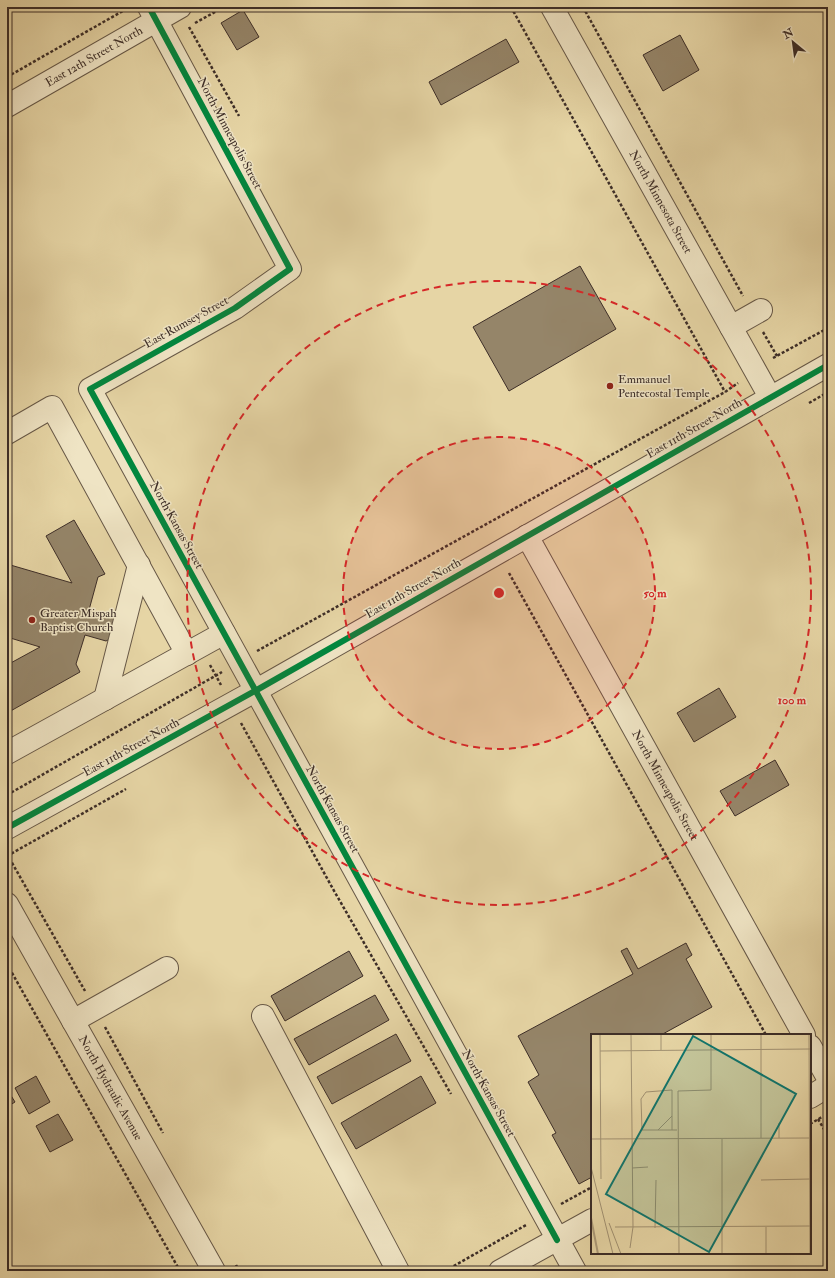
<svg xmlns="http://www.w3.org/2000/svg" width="835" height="1278" viewBox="0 0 835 1278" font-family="'IM FELL Double Pica',serif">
<rect width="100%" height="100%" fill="#e6d5a5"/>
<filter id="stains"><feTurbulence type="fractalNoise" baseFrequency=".005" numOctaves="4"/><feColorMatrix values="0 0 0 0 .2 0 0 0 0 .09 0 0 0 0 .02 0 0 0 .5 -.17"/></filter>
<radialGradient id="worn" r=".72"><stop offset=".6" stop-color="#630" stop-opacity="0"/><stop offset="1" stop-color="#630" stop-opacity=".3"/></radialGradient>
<g fill="#958569" stroke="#3d2e28">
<polygon points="243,10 259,37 237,50 221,23"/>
<polygon points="680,35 699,70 663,91 643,55"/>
<polygon points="506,39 519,62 441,105 429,82"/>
<polygon points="580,266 616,329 509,391 473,327"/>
<polygon points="74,520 105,574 98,577 89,610 118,618 112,638 106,641 85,635 76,664 80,672 7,713 7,665 40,647 7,637 7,564 72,583 46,536"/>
<polygon points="719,688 736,717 694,742 677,713"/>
<polygon points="775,760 789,785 735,816 720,791"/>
<polygon points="686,943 692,955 686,959 712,1007 661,1035 592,1035 592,1177 579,1184 552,1135 556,1133 528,1082 539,1075 518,1036 633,974 621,951 627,948 638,969"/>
<polygon points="349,951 363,976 285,1021 271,996"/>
<polygon points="375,995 389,1020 309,1065 294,1039"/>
<polygon points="396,1034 411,1061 332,1104 317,1077"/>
<polygon points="36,1076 50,1102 29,1114 15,1088"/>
<polygon points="421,1076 436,1103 356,1149 341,1123"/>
<polygon points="7,1089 15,1102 7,1107"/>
<polygon points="58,1114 73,1140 50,1152 36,1126"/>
</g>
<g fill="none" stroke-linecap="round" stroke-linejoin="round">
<defs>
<g id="minor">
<polyline points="149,7 290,269 235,308 90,389 575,1271"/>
<path id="s1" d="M552,7L770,397"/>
<path id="s2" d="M7,106L180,7"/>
<polyline points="731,327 761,310"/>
<polyline points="7,433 52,407 187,654"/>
<path id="s3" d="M527,536L804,1035"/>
<polyline points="105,699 139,565"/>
<polyline points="7,753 224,633"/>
<polyline points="7,828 255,691 828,365"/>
<path id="s4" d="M7,904L214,1271"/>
<polyline points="263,1016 398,1271"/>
<polyline points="73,1021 167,968"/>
<polyline points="810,1046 828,1078"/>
<polyline points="810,1097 828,1086"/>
<polyline points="500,1271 592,1220"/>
</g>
</defs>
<use href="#minor" stroke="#675847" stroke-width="24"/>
<g stroke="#3d2e28" stroke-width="2.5" stroke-dasharray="3 2" stroke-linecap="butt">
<polyline points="511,7 725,392"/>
<polyline points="583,7 743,296"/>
<polyline points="195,23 224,7"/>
<polyline points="189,27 239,116"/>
<polyline points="7,77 128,8"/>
<polyline points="763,332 777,356"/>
<polyline points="773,358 828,328"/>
<polyline points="809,403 828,392"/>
<polyline points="509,573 766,1035"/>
<polyline points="257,651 725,392 738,383"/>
<polyline points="210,665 221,685"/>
<polyline points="241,723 333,889 451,1094"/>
<polyline points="7,795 222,672"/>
<polyline points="7,854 85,991"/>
<polyline points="7,856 126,789"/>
<polyline points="7,964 180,1271"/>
<polyline points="105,1027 163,1133"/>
<polyline points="818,1119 828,1136"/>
<polyline points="810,1124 822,1117"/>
<polyline points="561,1204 592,1187"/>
<polyline points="236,1265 239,1271"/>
<polyline points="445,1271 526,1225"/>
</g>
<use href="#minor" stroke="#efe4c4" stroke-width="22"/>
<defs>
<g id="cycleway">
<polyline points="149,7 290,269 235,308 90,389 557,1240"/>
<polyline points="7,828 255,691 828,365"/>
</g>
</defs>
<use href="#cycleway" stroke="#efe4c4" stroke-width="8"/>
<use href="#cycleway" stroke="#00873e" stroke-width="6"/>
</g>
<circle cx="499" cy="593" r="156" fill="#d62828" fill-opacity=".12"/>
<g fill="none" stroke="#d62828" stroke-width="2" stroke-dasharray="7 5">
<circle cx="499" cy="593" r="156"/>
<circle cx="499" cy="593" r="312"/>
</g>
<g fill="#8f2418" stroke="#efe4c4" stroke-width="1.5">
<circle cx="610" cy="386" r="4"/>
<circle cx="32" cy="620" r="4"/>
</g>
<g text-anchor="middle" stroke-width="3" stroke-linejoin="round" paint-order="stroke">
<g font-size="12" fill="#3d2e28" stroke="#efe4c4">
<text dy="4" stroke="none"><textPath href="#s2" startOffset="100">East 12th Street North</textPath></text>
<text transform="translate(230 133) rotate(62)" y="4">North Minneapolis Street</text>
<text dy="4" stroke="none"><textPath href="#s1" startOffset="223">North Minnesota Street</textPath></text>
<text transform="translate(186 322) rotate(-29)" y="4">East Rumsey Street</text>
<text transform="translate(694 428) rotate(-30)" y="4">East 11th Street North</text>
<text transform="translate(177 525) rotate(61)" y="4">North Kansas Street</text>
<text transform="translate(413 588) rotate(-30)" y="4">East 11th Street North</text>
<text transform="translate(131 747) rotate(-29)" y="4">East 11th Street North</text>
<text dy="4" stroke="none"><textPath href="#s3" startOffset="285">North Minneapolis Street</textPath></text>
<text transform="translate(333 809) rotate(61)" y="4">North Kansas Street</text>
<text dy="4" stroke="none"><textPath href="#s4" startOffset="211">North Hydraulic Avenue</textPath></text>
<text transform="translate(489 1093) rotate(61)" y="4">North Kansas Street</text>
</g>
<g font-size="12" fill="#3d2e28" stroke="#efe4c4" text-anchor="start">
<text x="618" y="383">Emmanuel<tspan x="618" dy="14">Pentecostal Temple</tspan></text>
<text x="40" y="617">Greater Mispah<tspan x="40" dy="14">Baptist Church</tspan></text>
</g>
</g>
<g transform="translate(591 1034)">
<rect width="220" height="220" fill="#e6d5a5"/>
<path fill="none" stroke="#ad9c7a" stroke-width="2" d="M0,184L7,220"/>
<path fill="none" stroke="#a29273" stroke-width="1" d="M9,0L10,145M170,0V104M218,0L219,220M70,16V0M9,17L219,15M67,96L81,82M81,96V56L55,58L50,65L51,96H86M188,104V89M0,105L220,104M131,105V220M0,133L22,220M41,134L57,133M170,146L219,145M18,189L30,220M24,193L220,192M175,193V220M64,194L65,146M39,214L42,193L40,0M88,220L87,57L120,56V0"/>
<path fill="#0f766e" fill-opacity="0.15" stroke="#0f766e" stroke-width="2" d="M102,2L205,60L118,218L15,160Z"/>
<rect width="220" height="220" fill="none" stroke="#3d2e28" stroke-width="2"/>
</g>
<circle cx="499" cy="593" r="6" fill="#d62828" stroke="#efe4c4" stroke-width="2"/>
<g font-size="12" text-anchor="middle" font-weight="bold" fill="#d62828" stroke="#efe4c4" stroke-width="3" stroke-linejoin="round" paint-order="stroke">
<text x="655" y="597">50 m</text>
<text x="792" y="704">100 m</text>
</g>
<rect width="835" height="1278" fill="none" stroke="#e6d5a5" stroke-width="24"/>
<rect x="8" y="8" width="819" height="1262" fill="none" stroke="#3d2e28" stroke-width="2"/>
<rect x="12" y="12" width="811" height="1254" fill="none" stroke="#3d2e28"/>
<g transform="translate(793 42) rotate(331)" stroke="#efe4c4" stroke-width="3" paint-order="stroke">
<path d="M0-3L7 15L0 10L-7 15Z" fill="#3d2e28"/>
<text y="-6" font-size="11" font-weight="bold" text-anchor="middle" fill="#3d2e28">N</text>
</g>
<rect width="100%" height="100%" filter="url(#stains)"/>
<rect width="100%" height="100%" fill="url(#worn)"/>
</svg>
